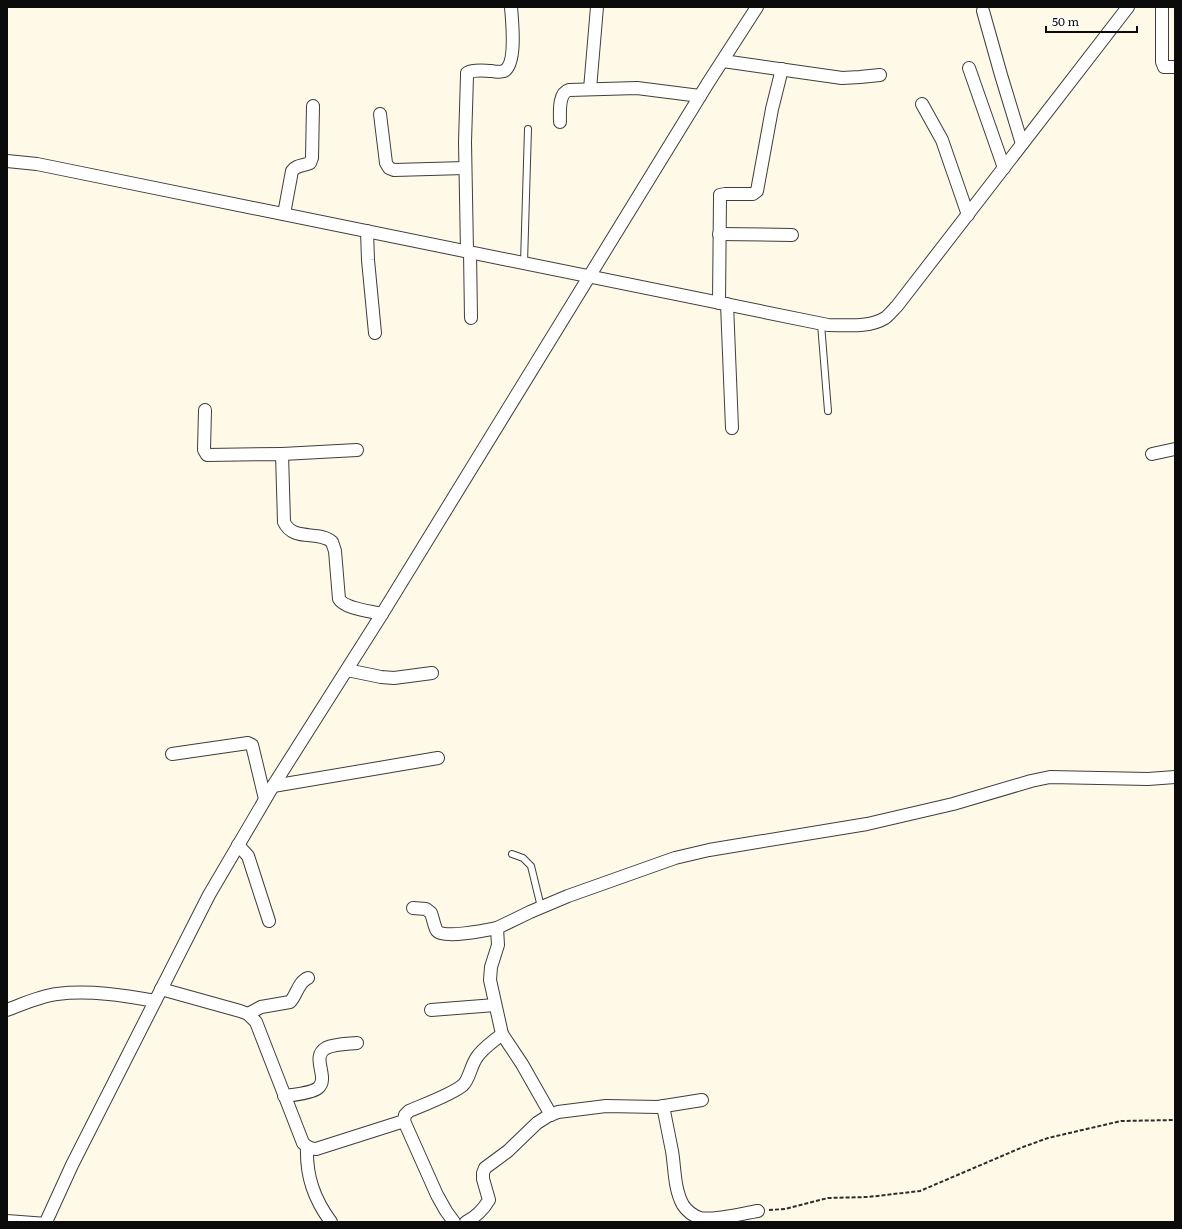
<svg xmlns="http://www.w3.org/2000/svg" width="1182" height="1229" viewBox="0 0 1182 1229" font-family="Literata,serif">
<rect width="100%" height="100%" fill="#fff9e8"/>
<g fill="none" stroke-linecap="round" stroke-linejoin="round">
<defs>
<g id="service">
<polyline points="524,263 528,129"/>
<polyline points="821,324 828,411"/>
<polyline points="512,854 523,858 531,866 541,907"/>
<polyline points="7,1218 47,1221"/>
</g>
<g id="minor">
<polyline points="1162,7 1162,62 1164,67 1175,67"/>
<polyline points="983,11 1001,75 1022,144"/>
<polyline points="723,61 842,78 860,77 880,75"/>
<polyline points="969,68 1004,168"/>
<polyline points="590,89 597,7"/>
<polyline points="922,104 942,140 968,215"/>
<polyline points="380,114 386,163 389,168 394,170 465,168"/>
<path d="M560,122C560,113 558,93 569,90L637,88L700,96"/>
<path d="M7,161L37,164L828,325C847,325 869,328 885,318C889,315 893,310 897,306L1128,7"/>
<path d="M284,214L292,171C296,165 303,166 310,163L312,158L313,106"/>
<polyline points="367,231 368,260 375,333"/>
<polyline points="719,234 792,235"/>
<path d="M467,251L465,142L467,76V73C474,69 484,71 492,71C496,72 500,72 504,71C517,64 512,20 511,7"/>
<polyline points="470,252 471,318"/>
<polyline points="719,303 720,197 720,195 725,194 753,194 757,191 772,109 782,69"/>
<polyline points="727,304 732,428"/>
<path d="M205,410L204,450L207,455L282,454L284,522C293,542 319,530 332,542L335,551L339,599C345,609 371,611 382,614"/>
<polyline points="282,454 357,450"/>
<polyline points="1152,454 1175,449"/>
<polyline points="347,670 381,677 394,678 432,673"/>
<polyline points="172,754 248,743 252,745 253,749 265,799"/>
<polyline points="273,786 438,758"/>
<polyline points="238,845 248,856 269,921"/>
<path d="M413,908L426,909L431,913C433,918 434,926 437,931C443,939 487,930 497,928"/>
<path d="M161,989L240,1011L248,1014L256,1022L303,1143C307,1147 310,1149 316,1149L404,1121L405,1115L409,1111C423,1105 453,1094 463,1085C469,1080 471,1065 477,1057C483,1048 494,1041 502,1034L490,980L491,967L498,945L497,928L530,912L568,896L675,858L709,850L867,824L953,804L1031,781L1050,777L1148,779L1175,777"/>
<path d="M7,1010C23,1004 40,996 57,994C89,990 123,995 155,1001"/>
<polyline points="431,1010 495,1005"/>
<path d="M248,1014L261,1007L290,1002C297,995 298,982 308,978"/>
<polyline points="502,1034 522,1064 551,1115"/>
<path d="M284,1096C293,1095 312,1093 318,1088C330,1078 310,1057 326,1048C335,1044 348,1044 357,1043"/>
<path d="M663,1106C666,1121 669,1136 672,1151C675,1169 674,1189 683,1205C687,1211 694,1216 700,1218C713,1221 744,1213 758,1211"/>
<polyline points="404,1121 437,1195 446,1211 454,1222"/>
<path d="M307,1147C306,1176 314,1199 331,1222"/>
<polyline points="46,1222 72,1165 209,895 273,786 382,614 708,83 757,7"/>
<path d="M466,1222C476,1217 483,1210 489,1200L483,1179V1173L485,1168L508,1151L537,1123L548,1116L558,1112L606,1106L658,1107L702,1100"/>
</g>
</defs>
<use href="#service" stroke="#3e3e3e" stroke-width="8"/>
<use href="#minor" stroke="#3e3e3e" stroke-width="14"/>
<polyline stroke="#2d2d2d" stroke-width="2" stroke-dasharray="4 2" stroke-linecap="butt" points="769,1210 785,1209 828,1198 868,1197 920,1191 1023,1147 1048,1138 1121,1121 1175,1120"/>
<use href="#service" stroke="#fff" stroke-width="6"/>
<use href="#minor" stroke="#fff" stroke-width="12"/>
</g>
<rect width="1182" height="1229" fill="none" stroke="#0b0b0b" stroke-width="16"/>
<path d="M1046 26v6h91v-6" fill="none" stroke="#0b0b0b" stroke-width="2"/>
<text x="1052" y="26" font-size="12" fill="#0b0b0b" stroke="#ffffff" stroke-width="3" paint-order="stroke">50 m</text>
</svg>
